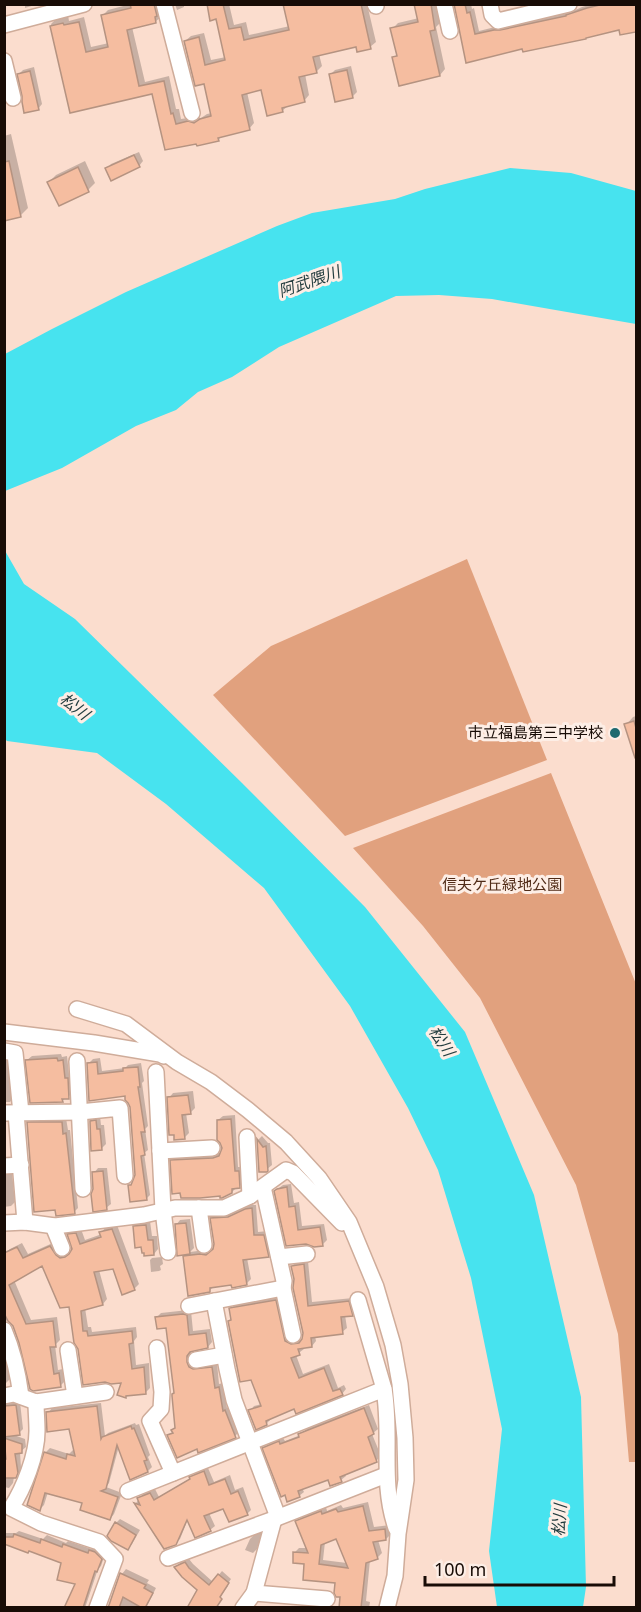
<svg xmlns="http://www.w3.org/2000/svg" width="641" height="1612" viewBox="0 0 641 1612" font-family="'Noto Sans','Noto Sans JP',sans-serif">
<rect width="100%" height="100%" fill="#fbddce"/>
<g fill="#e1a17e">
<polygon points="467,559 547,760 345,836 213,695 271,646"/>
<polygon points="551,773 636,984 636,1462 629,1462 618,1334 576,1185 480,998 423,926 353,848"/>
</g>
<g fill="#47e3ef">
<polygon points="510,168 571,173 636,191 636,324 492,299 439,295 396,296 279,347 232,377 198,392 176,410 136,426 62,468 5,491 5,354 52,329 126,292 277,226 312,213 395,199 425,189"/>
<polygon points="4,549 24,584 75,619 242,783 365,907 465,1032 534,1195 581,1397 586,1587 583,1607 497,1607 489,1551 502,1429 471,1278 438,1170 408,1108 350,1006 264,888 166,804 97,753 7,741 5,739"/>
</g>
<g fill="#0003" fill-rule="evenodd">
<polygon points="25,4 38,4 25,8"/>
<polygon points="131,4 161,4 161,17 155,22 132,27 145,82 169,76 176,109 179,109 181,119 194,117 201,118 207,114 212,113 205,82 185,41 191,36 204,33 211,60 226,57 217,17 208,4 229,4 234,25 246,22 249,35 290,26 285,4 367,4 376,42 370,47 357,46 319,54 322,66 316,72 305,74 309,95 304,101 288,106 282,111 262,89 247,92 254,123 249,129 223,135 218,140 197,142 167,148 153,92 71,111 51,24 57,18 68,15 69,21 84,17 91,47 109,43 103,15 108,10"/>
<polygon points="175,4 184,4 184,7 177,10"/>
<polygon points="415,4 437,4 436,7 440,23 436,27 445,69 440,75 394,57 398,54 392,29 398,23 419,18"/>
<polygon points="456,4 471,4 472,9 474,8 479,31 499,26 506,26 571,12 582,7 592,4 636,4 636,30 621,33 620,28 524,47 467,61"/>
<polygon points="351,66 357,92 352,97 331,74 335,70"/>
<polygon points="34,67 42,104 38,109 19,74 23,70"/>
<polygon points="11,134 28,208 21,215 4,219 4,136"/>
<polygon points="139,152 143,161 139,166 107,169 111,164"/>
<polygon points="85,161 95,183 88,190 60,204 49,182 56,175"/>
<polygon points="636,716 636,757 626,725 633,717"/>
<polygon points="61,1054 62,1057 67,1056 69,1074 72,1074 73,1093 62,1101 27,1060 32,1056"/>
<polygon points="4,1055 10,1057 14,1097 10,1102 4,1102"/>
<polygon points="100,1058 102,1071 125,1068 128,1065 141,1063 144,1081 142,1083 148,1126 145,1129 148,1150 144,1153 150,1195 146,1199 130,1186 134,1181 136,1176 130,1102 126,1094 90,1100 88,1064 93,1059"/>
<polygon points="193,1091 195,1108 190,1113 186,1113 189,1133 184,1138 169,1098 173,1093"/>
<polygon points="235,1115 238,1167 243,1167 243,1183 239,1187 237,1187 232,1192 172,1161 176,1157 222,1153 223,1147 218,1120 223,1116"/>
<polygon points="100,1116 101,1125 104,1125 106,1144 102,1148 91,1121 96,1117"/>
<polygon points="66,1118 68,1130 70,1130 78,1208 74,1212 28,1123 33,1119"/>
<polygon points="262,1136 268,1143 270,1143 272,1165 266,1170 260,1171 258,1140"/>
<polygon points="98,1168 107,1168 111,1204 106,1208 94,1189 94,1173"/>
<polygon points="4,1172 12,1172 15,1202 11,1206 4,1207"/>
<polygon points="291,1184 294,1203 299,1202 302,1226 324,1224 327,1240 322,1245 306,1243 287,1245 275,1191 283,1185"/>
<polygon points="251,1205 256,1205 258,1232 268,1231 272,1251 268,1256 247,1258 251,1279 246,1284 214,1286 209,1291 185,1257 189,1252 176,1225 180,1220 190,1219 194,1248 190,1252 205,1250 211,1251 215,1244 212,1218 216,1214 233,1213"/>
<polygon points="150,1221 152,1236 157,1236 158,1249 154,1254 134,1227 139,1222"/>
<polygon points="117,1225 139,1284 134,1289 114,1267 99,1270 107,1299 103,1304 85,1308 88,1327 91,1327 92,1332 136,1327 137,1337 134,1341 136,1365 149,1363 150,1388 145,1393 123,1381 105,1381 70,1305 43,1264 14,1280 31,1320 57,1317 60,1340 55,1345 58,1370 63,1369 65,1381 60,1386 10,1321 4,1320 5,1254 10,1249 22,1243 28,1254 55,1242 65,1253 72,1253 73,1249 69,1235 73,1230 81,1229 85,1240 102,1234 101,1233 105,1228"/>
<polygon points="162,1257 163,1264 160,1266 161,1270 159,1271 151,1272 150,1260 152,1258"/>
<polygon points="308,1261 312,1302 353,1298 356,1310 352,1315 345,1315 347,1328 342,1332 315,1336 316,1341 312,1346 303,1347 304,1349 296,1355 303,1374 329,1364 338,1388 344,1385 346,1389 342,1394 295,1407 270,1418 271,1419 266,1424 250,1411 254,1406 262,1404 229,1321 232,1319 231,1309 235,1304 280,1297 295,1341 303,1339 304,1333 292,1266 296,1262"/>
<polygon points="188,1310 191,1311 193,1331 210,1329 212,1342 208,1347 191,1351 190,1357 217,1363 219,1384 223,1383 227,1408 230,1407 239,1432 235,1436 198,1447 169,1436 177,1426 176,1392 167,1327 157,1317 161,1313"/>
<polygon points="4,1344 10,1379 4,1385"/>
<polygon points="20,1402 23,1429 19,1433 11,1434 25,1439 26,1447 20,1452 21,1468 20,1472 14,1477 13,1483 9,1488 4,1487 4,1404"/>
<polygon points="101,1403 105,1436 108,1433 135,1423 136,1425 139,1424 150,1455 148,1457 152,1467 148,1471 119,1446 109,1483 106,1487 122,1493 114,1514 110,1519 84,1502 48,1492 44,1505 39,1510 29,1504 46,1452 50,1448 69,1454 73,1450 76,1451 70,1427 48,1413 52,1408"/>
<polygon points="369,1405 378,1429 372,1434 381,1456 376,1461 345,1474 346,1476 341,1480 328,1478 302,1488 304,1492 299,1496 264,1448 269,1444 283,1438 285,1441 298,1436 308,1428"/>
<polygon points="208,1468 214,1482 230,1475 235,1490 243,1487 251,1510 247,1514 224,1507 209,1513 215,1526 210,1530 188,1519 180,1539 175,1543 165,1547 136,1503 143,1494 155,1489 159,1497 191,1478 195,1473"/>
<path d="M368,1502L374,1527L390,1525L391,1534L386,1539L378,1540L382,1553L377,1558L370,1560L366,1601L370,1602L369,1608H340L341,1596L337,1582L294,1553L299,1548H307L297,1522L302,1517L326,1507L327,1511L341,1505L343,1508ZM337,1537L347,1563L323,1560L325,1542Z"/>
<polygon points="120,1519 140,1530 132,1544 127,1548 116,1523"/>
<polygon points="19,1531 43,1539 47,1535 66,1543 68,1541 92,1549 95,1547 105,1554 101,1566 98,1569 85,1608 66,1608 77,1583 62,1562 4,1543 4,1533 16,1533"/>
<polygon points="261,1532 262,1533 257,1549 253,1553 245,1550 250,1539 255,1534"/>
<polygon points="189,1559 193,1564 213,1582 222,1571 231,1579 227,1585 228,1586 220,1597 199,1590 176,1567 181,1562"/>
<polygon points="126,1569 149,1580 147,1583 156,1588 146,1608 109,1608 122,1574"/>
</g>
<g fill="#f5bda0" stroke="#b59381" stroke-width="1.5" fill-rule="evenodd">
<polygon points="130,4 154,4 157,16 155,17 156,23 127,30 139,86 164,81 171,114 173,113 176,124 188,121 194,123 200,119 211,116 204,84 195,86 184,41 199,37 205,65 225,60 216,19 210,21 207,4 223,4 229,29 241,27 244,40 289,30 283,4 361,4 371,49 357,52 356,47 313,57 317,73 299,77 305,102 282,108 283,112 267,116 261,90 242,95 250,130 218,138 219,141 197,146 196,144 165,150 152,94 70,113 50,26 63,23 64,25 79,22 86,52 108,47 101,15 131,8"/>
<polygon points="414,4 431,4 435,30 430,31 440,76 399,86 392,57 397,56 390,28 418,22"/>
<polygon points="454,4 465,4 467,13 470,12 475,34 494,30 500,30 566,16 566,15 587,8 604,4 636,4 636,32 620,35 619,30 586,38 586,39 523,52 522,49 466,63"/>
<polygon points="347,70 353,98 335,102 329,74"/>
<polygon points="30,71 39,110 24,113 22,102 22,96 17,74"/>
<polygon points="134,155 140,167 111,181 105,168"/>
<polygon points="9,161 21,217 4,221 4,162"/>
<polygon points="78,167 89,192 59,206 47,182"/>
<polygon points="634,721 636,728 636,758 635,758 624,724"/>
<polygon points="57,1058 58,1061 63,1060 65,1078 68,1078 69,1099 62,1099 63,1102 30,1103 25,1060"/>
<polygon points="97,1062 98,1074 123,1071 123,1068 138,1067 140,1087 138,1087 145,1132 141,1132 145,1155 141,1156 147,1200 130,1202 128,1185 131,1185 135,1175 130,1107 128,1103 125,1100 125,1096 89,1101 87,1063"/>
<polygon points="188,1095 191,1114 182,1115 185,1139 174,1140 174,1135 169,1135 167,1097"/>
<polygon points="231,1119 235,1171 239,1171 240,1188 232,1189 232,1193 222,1198 220,1198 220,1196 200,1198 181,1198 180,1193 172,1194 170,1160 213,1158 219,1156 222,1148 220,1143 217,1140 217,1120"/>
<polygon points="96,1120 97,1129 100,1129 102,1150 91,1151 90,1121"/>
<polygon points="27,1122 62,1122 63,1134 66,1133 75,1214 56,1216 55,1210 34,1212"/>
<polygon points="257,1139 263,1147 266,1146 268,1171 267,1172 259,1172"/>
<polygon points="103,1171 107,1210 93,1212 91,1194 93,1189 92,1172"/>
<polygon points="287,1187 289,1207 295,1206 298,1230 320,1227 323,1246 314,1247 306,1244 286,1246 274,1191 277,1189"/>
<polygon points="252,1208 254,1235 264,1235 269,1257 243,1260 247,1285 232,1288 231,1285 210,1288 210,1292 188,1296 183,1256 200,1254 206,1255 213,1249 214,1244 210,1218 228,1217 245,1209"/>
<polygon points="186,1223 190,1254 177,1256 175,1224"/>
<polygon points="146,1225 148,1240 153,1240 154,1255 144,1256 144,1253 142,1253 141,1247 135,1248 133,1226"/>
<polygon points="112,1229 135,1290 122,1295 113,1269 94,1272 103,1305 81,1311 83,1331 87,1331 88,1336 132,1331 133,1343 129,1344 132,1369 144,1367 146,1394 126,1396 126,1398 117,1395 121,1383 111,1384 105,1382 83,1385 78,1349 74,1343 69,1307 60,1308 42,1266 9,1285 26,1324 53,1321 56,1347 50,1347 54,1374 59,1373 61,1387 33,1391 30,1389 19,1343 13,1326 8,1321 4,1313 4,1253 17,1247 23,1258 50,1246 56,1255 60,1258 65,1257 69,1254 72,1249 67,1234 76,1233 80,1244 101,1237 99,1232"/>
<polygon points="304,1264 308,1306 349,1301 353,1316 341,1317 343,1334 311,1338 312,1347 298,1349 300,1355 291,1358 299,1378 324,1368 333,1391 340,1389 343,1395 296,1414 294,1409 266,1421 267,1425 256,1430 248,1410 261,1406 251,1380 240,1382 228,1321 231,1320 229,1308 276,1300 285,1341 291,1344 299,1343 302,1339 303,1333 293,1288 294,1279 291,1266"/>
<polygon points="183,1314 187,1315 189,1335 206,1333 208,1348 190,1352 187,1356 187,1362 189,1367 193,1369 212,1367 215,1388 219,1387 223,1411 225,1410 236,1438 198,1453 197,1449 177,1458 167,1435 173,1433 171,1430 175,1428 172,1396 172,1394 174,1393 166,1328 157,1329 155,1317"/>
<polygon points="16,1405 20,1435 4,1437 4,1406"/>
<polygon points="97,1406 101,1439 102,1437 131,1426 132,1429 134,1428 147,1460 144,1461 148,1472 130,1480 117,1445 106,1489 101,1491 118,1497 110,1520 80,1510 82,1503 45,1493 40,1511 27,1505 44,1452 66,1459 67,1454 75,1456 69,1429 47,1432 46,1412"/>
<polygon points="364,1408 374,1434 368,1437 377,1462 340,1477 342,1482 330,1486 328,1480 298,1491 300,1497 287,1502 285,1495 281,1497 262,1448 279,1441 280,1444 299,1437 298,1434 303,1432"/>
<polygon points="4,1438 22,1444 22,1453 15,1454 18,1473 16,1478 4,1478 4,1459 6,1459"/>
<polygon points="204,1471 209,1485 225,1479 231,1494 238,1491 248,1515 229,1522 223,1509 204,1516 211,1531 195,1538 187,1520 176,1545 164,1549 134,1503 140,1505 137,1498 150,1493 154,1500 190,1479 189,1477"/>
<path d="M363,1506L369,1531L385,1529L386,1540L373,1542L378,1559L366,1563L361,1608H339L340,1597H336L334,1593L335,1583L303,1580L304,1564L293,1563V1552L308,1553L295,1521L321,1511L322,1514L336,1509L338,1512ZM336,1539L348,1568L319,1564L321,1545Z"/>
<polygon points="115,1522 136,1535 128,1550 111,1541 107,1536"/>
<polygon points="14,1534 40,1543 41,1539 62,1547 63,1544 88,1553 89,1550 95,1552 102,1559 97,1572 95,1571 83,1608 64,1608 75,1584 57,1580 61,1563 29,1551 28,1553 4,1544 4,1537 13,1537"/>
<polygon points="185,1562 189,1568 209,1585 218,1574 229,1583 220,1597 222,1599 216,1608 187,1608 197,1590 182,1577 174,1567"/>
<polygon points="120,1573 146,1585 144,1588 153,1593 145,1608 142,1608 123,1597 119,1608 108,1608"/>
</g>
<g fill="none" stroke-linecap="round" stroke-linejoin="round">
<defs>
<g id="minor">
<polyline points="164,4 192,113"/>
<polyline points="375,4 376,6"/>
<polyline points="444,4 450,31"/>
<polyline points="490,4 492,15 498,21 569,4"/>
<polyline points="4,25 84,4"/>
<polyline points="4,61 13,98"/>
<polyline points="77,1009 126,1024 177,1062 211,1082 248,1110 286,1142 319,1178 349,1222 376,1287 393,1345 400,1384 405,1438 406,1480 398,1534 395,1576 387,1608"/>
<polyline points="4,1032 94,1043 160,1054 164,1056"/>
<polyline points="4,1051 15,1053 21,1113"/>
<polyline points="77,1061 83,1189"/>
<polyline points="156,1072 163,1210 168,1252"/>
<polyline points="4,1113 80,1112 120,1108 125,1176"/>
<polyline points="16,1113 25,1222"/>
<polyline points="247,1137 250,1196"/>
<polyline points="160,1151 212,1148"/>
<polyline points="4,1166 21,1165"/>
<polyline points="263,1187 284,1281 283,1288 293,1335"/>
<polyline points="199,1208 204,1245"/>
<polyline points="4,1223 25,1222 55,1226 144,1215 175,1208 224,1208 250,1196 286,1170 293,1173 342,1223"/>
<polyline points="53,1226 62,1248"/>
<polyline points="279,1257 307,1254"/>
<polyline points="358,1300 384,1389"/>
<polyline points="214,1301 227,1369 234,1400 278,1517"/>
<polyline points="189,1306 283,1288"/>
<path d="M4,1330C13,1351 18,1373 21,1396"/>
<polyline points="157,1348 162,1392 161,1409 150,1421 173,1473"/>
<polyline points="68,1350 75,1396"/>
<polyline points="196,1360 224,1355"/>
<polyline points="4,1396 14,1394 36,1402 106,1392"/>
<path d="M36,1402C36,1411 37,1421 37,1431C37,1455 24,1488 11,1508L41,1523L99,1542L115,1559L97,1608"/>
<path d="M128,1491L384,1389C392,1436 380,1482 396,1528"/>
<polyline points="168,1558 274,1519 386,1475"/>
<polyline points="254,1593 327,1599"/>
<polyline points="243,1608 254,1593 274,1519"/>
</g>
</defs>
<use href="#minor" stroke="#cfac9a" stroke-width="18"/>
<use href="#minor" stroke="#fff" stroke-width="15"/>
</g>
<circle fill="#1e6a70" stroke="#fdeee6" stroke-width="2" cx="615" cy="733" r="6"/>
<g text-anchor="middle" stroke-width="6" stroke-linejoin="round" paint-order="stroke">
<g font-size="15" fill="#180c06" stroke="#fdeee6" text-anchor="end">
<text x="603" y="738">市立福島第三中学校</text>
</g>
<g font-size="15" fill="#502b17" stroke="#fdeee6">
<text x="502" y="890">信夫ケ丘緑地公園</text>
</g>
<g font-size="16" font-style="italic" fill="#243d3f" stroke="#fdeee6">
<text transform="translate(309 281) rotate(-19)" y="6">阿武隈川</text>
<text transform="translate(75 706) rotate(38)" y="6">松川</text>
<text transform="translate(442 1041) rotate(57)" y="6">松川</text>
<text transform="translate(559 1520) rotate(-86)" y="6">松川</text>
</g>
</g>
<rect width="641" height="1612" fill="none" stroke="#180c06" stroke-width="12"/>
<path d="M425 1576v9h189v-9" fill="none" stroke="#180c06" stroke-width="3"/>
<text x="434" y="1576" font-size="18" fill="#180c06" stroke="#fdeee6" stroke-width="4.5" paint-order="stroke">100 m</text>
</svg>
